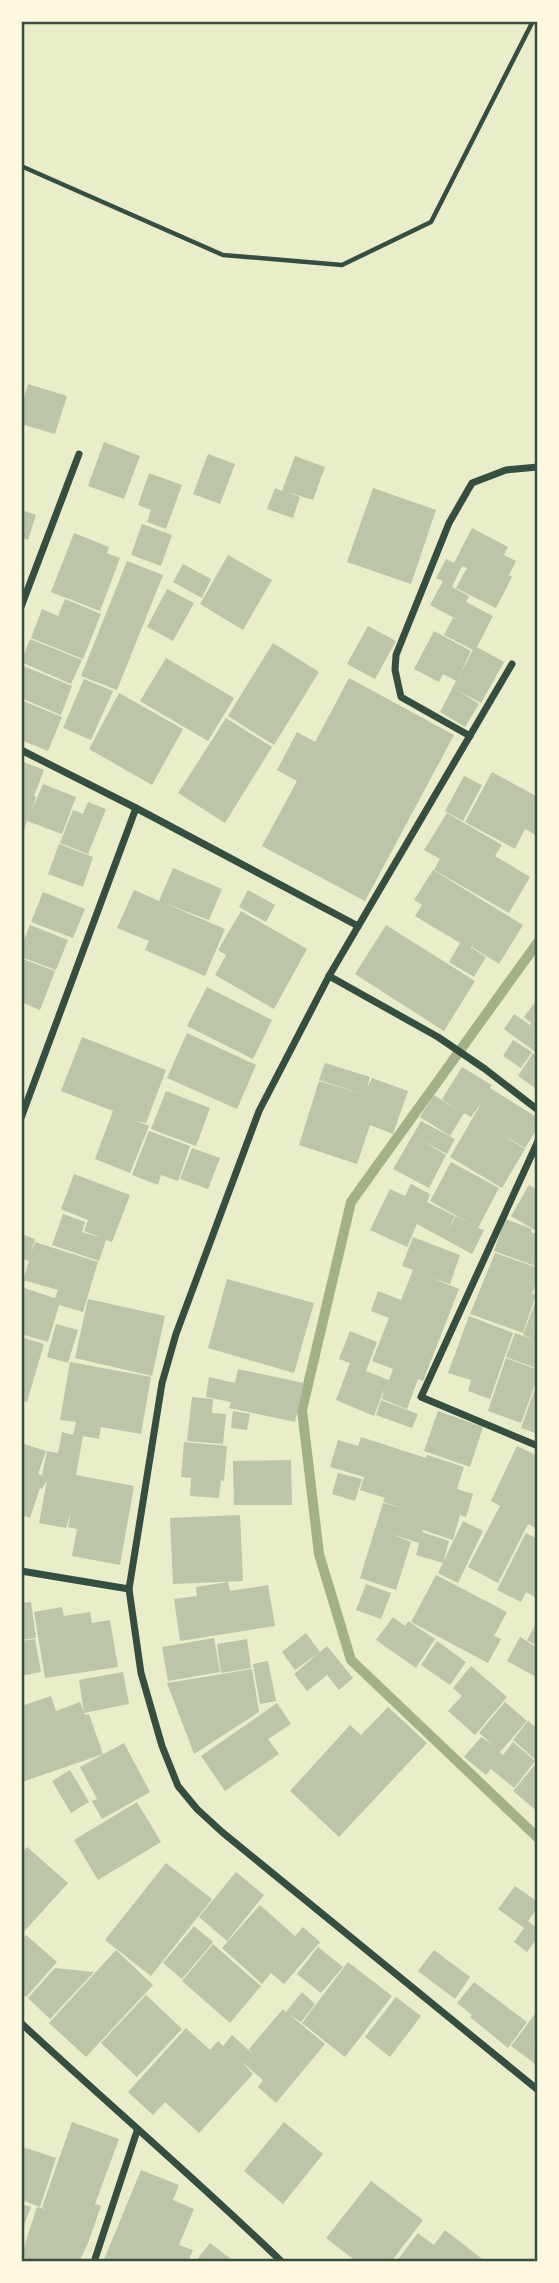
<svg xmlns="http://www.w3.org/2000/svg" width="559" height="2283" viewBox="0 0 559 2283" font-family="'Golos Text',sans-serif">
<rect width="100%" height="100%" fill="#e9edc9"/>
<g fill="none" stroke-linecap="round" stroke-linejoin="round">
<polyline stroke="#a3b18a" stroke-width="10" points="538,942 351,1202 302,1410 319,1554 351,1660 538,1838"/>
</g>
<g fill="#bcc5a7">
<polygon points="28,384 67,396 55,434 21,424 21,408"/>
<polygon points="104,442 140,456 124,499 88,486"/>
<polygon points="208,454 235,464 220,504 193,494"/>
<polygon points="295,456 325,467 313,500 287,492 300,497 293,518 267,509 275,488 282,491"/>
<polygon points="149,473 182,485 166,529 147,522 151,510 138,505"/>
<polygon points="373,488 436,510 411,584 347,562"/>
<polygon points="21,510 36,515 28,540 21,537"/>
<polygon points="142,524 172,535 161,566 131,555"/>
<polygon points="472,528 508,547 504,555 516,561 509,575 512,577 496,608 456,588 467,568 462,566 452,587 469,596 466,602 493,616 477,647 504,662 481,703 457,690 479,704 465,727 440,712 456,681 443,674 439,682 414,669 434,631 471,651 458,678 473,650 444,635 453,618 458,620 430,605 443,581 436,578 446,559 454,563"/>
<polygon points="74,533 109,547 107,553 120,558 100,611 51,592"/>
<polygon points="228,555 272,580 243,630 200,604"/>
<polygon points="127,561 163,575 117,690 81,676"/>
<polygon points="183,564 211,579 202,598 173,582"/>
<polygon points="167,589 194,603 173,641 147,627"/>
<polygon points="65,599 101,614 83,659 31,638 42,609 58,616"/>
<polygon points="368,626 396,641 375,679 347,664"/>
<polygon points="30,639 82,660 71,684 21,662"/>
<polygon points="273,643 319,672 274,745 228,716"/>
<polygon points="166,658 234,698 208,741 140,701"/>
<polygon points="21,665 72,686 61,715 21,698"/>
<polygon points="349,678 454,735 365,901 262,846 297,781 277,770 297,732 315,742"/>
<polygon points="84,679 113,691 91,740 63,728"/>
<polygon points="119,693 183,729 152,785 89,749"/>
<polygon points="21,700 62,717 48,751 21,740"/>
<polygon points="226,718 272,747 225,823 178,793"/>
<polygon points="21,761 44,770 34,796 36,797 32,810 43,784 76,797 62,834 27,821 24,830 21,828"/>
<polygon points="492,772 538,797 538,841 535,839 537,836 525,829 515,849 465,822"/>
<polygon points="464,776 482,785 463,821 445,811"/>
<polygon points="88,802 106,809 88,854 60,843 73,810 83,814"/>
<polygon points="447,813 502,845 495,856 530,877 509,913 434,870 440,859 424,850"/>
<polygon points="59,844 93,857 83,887 48,874"/>
<polygon points="173,868 222,889 209,920 164,903 225,929 205,976 145,950 149,941 117,928 134,890 159,901"/>
<polygon points="433,870 523,925 499,964 472,947 474,942 470,949 472,948 486,957 474,977 449,962 460,943 415,916 422,905 414,900"/>
<polygon points="248,890 275,905 266,922 239,907"/>
<polygon points="43,892 85,909 73,938 31,922"/>
<polygon points="241,911 307,949 274,1009 215,975 226,955 218,950"/>
<polygon points="30,925 68,940 56,970 21,957 21,947"/>
<polygon points="386,925 475,981 444,1031 355,974"/>
<polygon points="23,959 55,971 40,1010 21,1002 21,964"/>
<polygon points="207,987 272,1020 253,1059 187,1026"/>
<polygon points="538,998 538,1054 504,1029 514,1014 530,1025 531,1023 524,1017"/>
<polygon points="187,1033 256,1065 237,1109 167,1078"/>
<polygon points="82,1037 166,1070 146,1123 136,1121 149,1126 130,1173 95,1159 113,1111 61,1091"/>
<polygon points="513,1040 532,1052 521,1068 503,1056"/>
<polygon points="533,1053 538,1056 538,1090 518,1076"/>
<polygon points="325,1063 370,1077 367,1088 372,1078 408,1091 393,1134 370,1125 357,1164 299,1145 319,1081 365,1095 319,1080"/>
<polygon points="462,1067 492,1085 490,1088 538,1118 538,1127 525,1148 501,1134 525,1149 502,1188 450,1157 482,1102 471,1117 464,1113 450,1136 420,1117 434,1095 456,1109 442,1099"/>
<polygon points="166,1091 210,1108 196,1146 151,1129"/>
<polygon points="421,1121 455,1139 447,1154 421,1140 446,1155 429,1188 393,1169"/>
<polygon points="149,1131 190,1146 178,1181 161,1175 158,1185 132,1175"/>
<polygon points="192,1148 220,1158 208,1189 180,1179"/>
<polygon points="451,1162 499,1188 478,1228 484,1230 472,1254 417,1224 407,1247 370,1230 390,1189 405,1196 411,1184 430,1194 427,1202 455,1216 447,1232 456,1216 475,1226 430,1201"/>
<polygon points="74,1174 130,1195 112,1242 106,1240 99,1261 52,1245 63,1214 85,1222 82,1232 102,1238 84,1231 88,1220 61,1209"/>
<polygon points="529,1185 538,1190 538,1232 511,1216"/>
<polygon points="505,1219 532,1229 531,1232 538,1235 538,1267 494,1251"/>
<polygon points="21,1234 35,1239 30,1256 35,1242 98,1262 83,1312 59,1305 48,1342 21,1334 21,1287 55,1298 58,1290 23,1280 29,1261 21,1258"/>
<polygon points="413,1237 460,1255 450,1284 432,1278 459,1289 423,1381 418,1379 407,1409 382,1399 384,1389 374,1416 336,1400 350,1363 339,1359 350,1331 377,1342 366,1371 389,1380 393,1369 372,1361 389,1318 371,1311 378,1291 401,1300 413,1270 402,1266"/>
<polygon points="495,1253 538,1268 538,1277 532,1294 536,1295 523,1333 470,1314"/>
<polygon points="227,1279 314,1303 294,1373 208,1348"/>
<polygon points="538,1295 538,1369 506,1357 515,1333 534,1340 523,1335"/>
<polygon points="88,1299 165,1316 152,1376 75,1358"/>
<polygon points="469,1316 513,1333 490,1399 468,1391 471,1380 448,1373"/>
<polygon points="56,1324 78,1330 68,1363 47,1357"/>
<polygon points="21,1337 44,1344 27,1402 21,1400"/>
<polygon points="506,1358 538,1370 538,1376 521,1423 488,1411"/>
<polygon points="70,1362 151,1377 141,1434 101,1427 99,1439 83,1436 79,1458 76,1475 134,1486 120,1565 72,1556 77,1529 68,1527 71,1511 66,1528 39,1523 47,1480 42,1489 40,1488 30,1518 21,1515 21,1443 46,1451 38,1474 46,1477 42,1475 47,1451 58,1453 62,1432 73,1435 76,1422 60,1420"/>
<polygon points="238,1369 304,1383 295,1422 229,1408 231,1402 206,1397 209,1377 235,1383"/>
<polygon points="538,1380 538,1434 521,1428"/>
<polygon points="192,1397 213,1399 212,1413 226,1414 223,1444 187,1441"/>
<polygon points="381,1400 418,1414 412,1428 376,1415"/>
<polygon points="233,1411 250,1414 247,1430 231,1428"/>
<polygon points="438,1411 483,1427 470,1467 424,1451"/>
<polygon points="361,1437 426,1458 427,1455 464,1467 457,1489 473,1494 466,1517 460,1515 453,1540 423,1530 422,1532 449,1541 443,1563 416,1555 419,1543 392,1534 411,1542 396,1590 360,1578 383,1503 403,1508 383,1502 385,1498 360,1490 364,1477 330,1467 338,1440 358,1446"/>
<polygon points="184,1442 227,1446 224,1481 221,1480 219,1498 190,1496 191,1478 181,1477"/>
<polygon points="517,1446 538,1456 538,1529 528,1524 498,1583 468,1567 500,1506 491,1501"/>
<polygon points="291,1460 292,1505 234,1505 233,1461"/>
<polygon points="338,1473 362,1479 355,1501 332,1494"/>
<polygon points="240,1515 243,1581 173,1584 170,1518"/>
<polygon points="463,1521 483,1531 458,1583 438,1573"/>
<polygon points="526,1533 538,1539 538,1599 526,1592 521,1602 497,1590"/>
<polygon points="436,1575 507,1612 494,1636 501,1639 488,1663 411,1622"/>
<polygon points="228,1582 230,1591 268,1585 275,1626 180,1641 174,1599 197,1596 196,1587"/>
<polygon points="366,1584 391,1593 381,1619 356,1610"/>
<polygon points="31,1602 36,1638 21,1640 21,1603"/>
<polygon points="62,1607 64,1616 90,1612 92,1623 110,1620 118,1667 45,1678 34,1612"/>
<polygon points="393,1617 405,1626 408,1621 435,1639 416,1668 376,1640"/>
<polygon points="538,1620 538,1646 527,1640"/>
<polygon points="306,1633 320,1652 295,1670 282,1652"/>
<polygon points="520,1637 538,1648 538,1678 507,1661"/>
<polygon points="214,1638 220,1672 168,1681 162,1647"/>
<polygon points="35,1639 41,1672 21,1676 21,1641"/>
<polygon points="247,1639 251,1668 221,1673 217,1644"/>
<polygon points="437,1641 466,1662 450,1685 421,1665"/>
<polygon points="327,1646 353,1678 339,1690 327,1675 307,1691 294,1674"/>
<polygon points="268,1661 276,1701 260,1704 253,1664"/>
<polygon points="471,1666 507,1697 475,1735 448,1711 462,1696 453,1688"/>
<polygon points="252,1669 259,1712 194,1754 167,1683"/>
<polygon points="123,1672 129,1704 84,1713 79,1680"/>
<polygon points="51,1696 56,1711 80,1702 85,1715 89,1714 103,1754 22,1782 21,1706"/>
<polygon points="505,1702 527,1721 500,1752 503,1755 513,1742 535,1761 514,1788 491,1769 486,1775 464,1757 481,1737 492,1744 479,1733"/>
<polygon points="277,1703 291,1724 268,1739 279,1754 225,1791 201,1756"/>
<polygon points="388,1707 427,1743 339,1837 290,1791 350,1725 361,1735"/>
<polygon points="528,1721 538,1729 538,1757 536,1760 513,1740"/>
<polygon points="124,1743 150,1792 102,1819 92,1801 97,1799 80,1767"/>
<polygon points="538,1761 538,1812 513,1791"/>
<polygon points="70,1770 89,1802 71,1813 52,1781"/>
<polygon points="137,1802 161,1842 98,1880 74,1840"/>
<polygon points="27,1847 68,1883 21,1935 21,1853"/>
<polygon points="166,1863 212,1899 151,1976 105,1940"/>
<polygon points="236,1872 264,1895 227,1941 199,1917"/>
<polygon points="515,1886 538,1902 538,1907 528,1921 538,1929 538,1937 527,1952 514,1942 524,1928 498,1909"/>
<polygon points="260,1905 295,1936 303,1927 320,1942 284,1984 271,1973 262,1984 222,1948"/>
<polygon points="194,1926 213,1942 182,1979 163,1963"/>
<polygon points="26,1935 57,1962 26,1997 21,1993 21,1940"/>
<polygon points="213,1944 261,1986 230,2023 182,1981"/>
<polygon points="318,1947 343,1967 321,1993 297,1974"/>
<polygon points="116,1950 153,1985 86,2057 49,2023"/>
<polygon points="434,1950 470,1977 455,1999 418,1971"/>
<polygon points="348,1962 392,1996 345,2057 302,2023"/>
<polygon points="55,1968 94,1972 50,2019 28,1998"/>
<polygon points="474,1982 527,2022 508,2048 470,2017 472,2015 457,2003"/>
<polygon points="302,1992 315,2004 301,2022 290,2015 325,2044 276,2103 258,2087 263,2080 241,2061 253,2074 199,2133 165,2102 153,2115 128,2092 186,2028 210,2050 218,2041 223,2046 232,2035 254,2055 249,2049 283,2009 286,2012"/>
<polygon points="146,1995 182,2029 137,2077 101,2043"/>
<polygon points="396,1997 421,2016 390,2057 365,2037"/>
<polygon points="538,2010 538,2038 534,2043 538,2045 538,2066 511,2046"/>
<polygon points="72,2122 119,2139 95,2204 101,2206 88,2243 79,2262 21,2262 21,2256 37,2207 45,2209 42,2207"/>
<polygon points="284,2122 323,2154 283,2204 244,2171"/>
<polygon points="23,2147 56,2158 40,2207 21,2200 21,2154"/>
<polygon points="141,2170 179,2185 173,2200 194,2209 179,2245 193,2250 188,2262 103,2262"/>
<polygon points="371,2181 423,2220 391,2262 357,2262 326,2238"/>
<polygon points="21,2204 31,2207 21,2233"/>
<polygon points="445,2230 486,2262 396,2262 418,2233 434,2245"/>
<polygon points="210,2243 235,2262 195,2262"/>
</g>
<g fill="none" stroke-linecap="round" stroke-linejoin="round">
<polyline stroke="#344e41" stroke-width="4.5" points="21,166 223,255 342,265 431,222 533,21"/>
<g stroke="#344e41" stroke-width="7">
<polyline points="21,607 79,454"/>
<polyline points="512,664 329,976 259,1111 176,1334 162,1383 129,1589 141,1673 162,1746 178,1786 197,1809 222,1832 538,2090"/>
<polyline points="470,736 401,697 395,670 396,655 449,523 472,483 506,470 538,467"/>
<polyline points="21,750 136,808 358,926"/>
<polyline points="329,976 438,1037 485,1069 538,1110"/>
<polyline points="21,1118 136,808"/>
<polyline points="538,1141 421,1397 538,1446"/>
<polyline points="21,1571 129,1589"/>
<path d="M21,2023C107,2103 197,2180 282,2262"/>
<polyline points="94,2262 137,2131"/>
</g>
</g>
<rect width="559" height="2283" fill="none" stroke="#fefae0" stroke-width="46"/>
<rect x="23" y="23" width="513" height="2237" fill="none" stroke="#344e41" stroke-width="2.5"/>
</svg>
